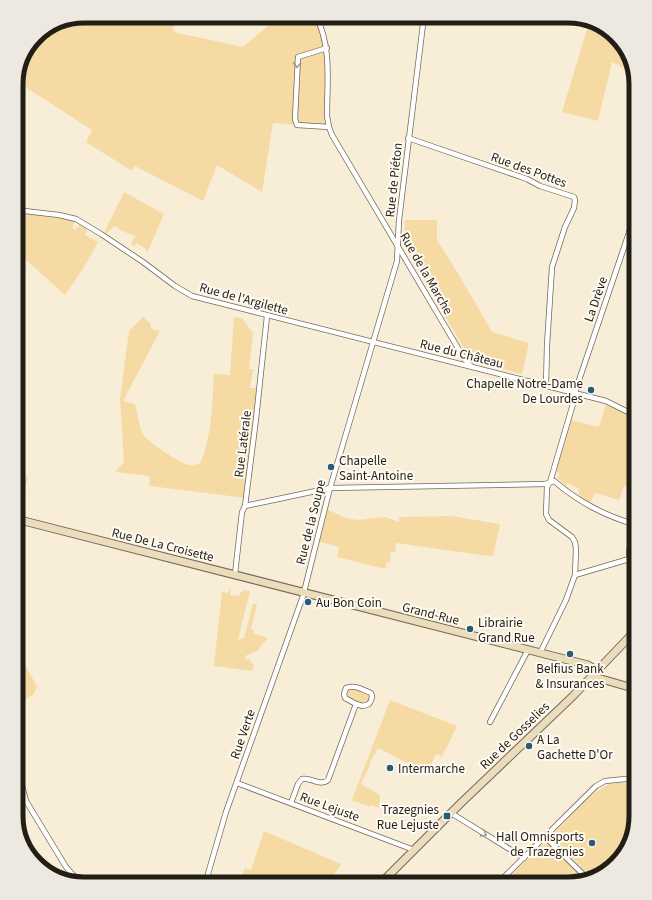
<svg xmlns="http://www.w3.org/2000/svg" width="652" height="900" viewBox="0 0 652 900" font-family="'Source Sans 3',sans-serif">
<rect width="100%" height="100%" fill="#f8edd7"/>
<g fill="#f6daa3">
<polygon points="84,16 176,16 173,32 243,47 268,26 272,16 324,16 321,26 325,39 329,127 273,123 262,192 217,165 203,201 135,166 132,171 86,142 92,130 16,81 23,53 39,33"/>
<polygon points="563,16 573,16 602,25 627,50 633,73 612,62 598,121 562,112 588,26"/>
<polygon points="124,192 164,214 147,253 146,251 147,250 137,243 134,246 131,244 135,236 122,231 121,231 117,226 115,228 114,226 106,234 105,231"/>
<polygon points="16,210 76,219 72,228 76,230 77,227 79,227 79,225 76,223 87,229 85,235 98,242 86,264 65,295 24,258 16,246"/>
<polygon points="405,220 437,220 437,240 459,275 492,332 529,343 522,374 481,364 476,362 468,355 408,253 404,243"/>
<path d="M143,317L151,324V329L160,331L123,401L135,404C137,413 139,425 143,434C146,441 180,463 189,465C194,466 197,465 201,462C212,435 212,404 214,374L230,375L234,317L242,318L253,333L249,369H253L250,388H260L246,498L150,486L149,476L115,472L124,462L120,399L129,331Z"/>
<polygon points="606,405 621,410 636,420 636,479 633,489 624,486 619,500 595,493 590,504 580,497 578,488 567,483 566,486 557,478 560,475 558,472 554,474 570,420 599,427"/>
<polygon points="16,473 28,477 18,516 16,515"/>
<polygon points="325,508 345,518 358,520 385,517 399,522 399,517 451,516 500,524 493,556 481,555 396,543 395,552 391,552 390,562 387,562 385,569 337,557 339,547 317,541"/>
<polygon points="230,589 231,589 230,595 233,596 234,595 239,596 240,592 243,593 243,590 250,591 238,640 244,638 253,604 257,604 251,629 254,630 253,633 268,638 257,651 245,656 247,660 249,659 254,666 252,671 214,666 222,592 228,593"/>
<polygon points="16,650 37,686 34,694 16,705"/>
<path d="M350,689H357L369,695L370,699C364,705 357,702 350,699L347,692Z"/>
<polygon points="390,700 457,726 442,757 436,754 427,773 378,748 369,764 370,765 361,784 380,795 379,808 371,805 370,807 352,800"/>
<path d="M636,782V817L627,850L602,875L592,878L555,839V833C568,820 594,788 611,784C619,782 628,783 636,782Z"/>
<polygon points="264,831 341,864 328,884 244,884 245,881 240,880 245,868 251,870"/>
<polygon points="545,844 550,845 585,880 569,884 515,884 514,883 513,873 542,845"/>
</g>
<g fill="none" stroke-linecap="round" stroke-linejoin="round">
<defs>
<g id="street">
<path d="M316,16C332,47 327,83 327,116L329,127L332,135L465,360L471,366"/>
<polyline points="327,48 298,57 295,119 297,125 329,127"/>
<polyline points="408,138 527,179 540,186 574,197 575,200 574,208 565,227 552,267 547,345 546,386"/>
<polyline points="16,210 59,215 76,219 101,234 143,262 175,286 192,296 606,401 636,416"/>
<polyline points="574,399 575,392 636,212"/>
<path d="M245,506L330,488L545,484L554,481C580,503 604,515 636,525"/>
<polyline points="630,558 629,552 635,525"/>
<polyline points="235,574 242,512 245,506 256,419 267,316"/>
<polyline points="575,575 636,557"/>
<polyline points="540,653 566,600 575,575 576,549 575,542 572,537 549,520 546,514 547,487 550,482 573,404"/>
<polyline points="490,722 528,650"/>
<polyline points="16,771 20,778 26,801 66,867 81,884"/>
<polyline points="237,783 414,850"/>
<path d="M291,803L298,784L302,779C311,777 320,787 328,780L356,704L345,698L344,694L346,688C354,684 363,690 371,693C373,697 372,700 369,704L363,706L356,704"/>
<polyline points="451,813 524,858"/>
<polyline points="545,837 588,879"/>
<polyline points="503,878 510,884"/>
<polyline points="205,884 226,812 303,596 330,488 397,261 399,220 424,16"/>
<polyline points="497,884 596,786 605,781 636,778"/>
</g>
<g id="secondary">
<polyline points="16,519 588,665 597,671"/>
<polyline points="593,675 598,678 636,689"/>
<polyline points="380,884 461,803 573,696 636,630"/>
</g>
</defs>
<use href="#street" stroke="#736957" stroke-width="6"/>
<use href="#secondary" stroke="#736957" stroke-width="9"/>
<use href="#street" stroke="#fff" stroke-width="4.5"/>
<use href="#secondary" stroke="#ebddbc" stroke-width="7"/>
</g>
<defs><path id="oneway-chevron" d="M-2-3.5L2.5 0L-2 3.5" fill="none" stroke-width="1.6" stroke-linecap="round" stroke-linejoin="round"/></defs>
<g stroke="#9c9a96">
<use href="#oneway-chevron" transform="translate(297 65) rotate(94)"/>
<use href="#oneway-chevron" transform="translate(484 834) rotate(32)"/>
</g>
<g fill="#265c77" stroke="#fffbf2" stroke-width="1.5">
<circle cx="591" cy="390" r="4"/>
<circle cx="331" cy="467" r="4"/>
<circle cx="308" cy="602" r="4"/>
<circle cx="470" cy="629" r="4"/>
<circle cx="570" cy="654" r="4"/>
<circle cx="529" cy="746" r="4"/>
<circle cx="390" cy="768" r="4"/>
<rect x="443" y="812" width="8" height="8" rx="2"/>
<circle cx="592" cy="843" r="4"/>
</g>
<g text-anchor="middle" stroke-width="4" stroke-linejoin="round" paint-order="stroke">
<g font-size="13" fill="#221e16" stroke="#fffbf2">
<text transform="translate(529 169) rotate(20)" y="5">Rue des Pottes</text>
<text transform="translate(393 180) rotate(-84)" y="5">Rue de Piéton</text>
<text transform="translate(427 273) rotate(60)" y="5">Rue de la Marche</text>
<text transform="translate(244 298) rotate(15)" y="5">Rue de l'Argilette</text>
<text transform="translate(595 299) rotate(-71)" y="5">La Drève</text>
<text transform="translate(462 353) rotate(14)" y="5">Rue du Château</text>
<text transform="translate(242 444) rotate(-83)" y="5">Rue Latérale</text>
<text transform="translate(310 522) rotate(-76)" y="5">Rue de la Soupe</text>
<text transform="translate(163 544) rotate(14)" y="5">Rue De La Croisette</text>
<text transform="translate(431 613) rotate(14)" y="5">Grand-Rue</text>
<text transform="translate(242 734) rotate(-71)" y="5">Rue Verte</text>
<text transform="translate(514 735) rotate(-44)" y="5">Rue de Gosselies</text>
<text transform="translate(330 806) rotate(20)" y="5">Rue Lejuste</text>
</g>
<g font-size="13" fill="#221e16" stroke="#fffbf2" text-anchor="start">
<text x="583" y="388" text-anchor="end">Chapelle Notre-Dame<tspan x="583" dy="15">De Lourdes</tspan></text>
<text x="339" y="465">Chapelle<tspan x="339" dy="15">Saint-Antoine</tspan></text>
<text x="316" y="607">Au Bon Coin</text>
<text x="478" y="627">Librairie<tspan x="478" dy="15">Grand Rue</tspan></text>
<text x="570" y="673" text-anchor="middle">Belfius Bank<tspan x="570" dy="15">&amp; Insurances</tspan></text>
<text x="537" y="744">A La<tspan x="537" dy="15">Gachette D'Or</tspan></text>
<text x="398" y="773">Intermarche</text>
<text x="439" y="814" text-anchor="end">Trazegnies<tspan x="439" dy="15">Rue Lejuste</tspan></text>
<text x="584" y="841" text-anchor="end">Hall Omnisports<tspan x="584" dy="15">de Trazegnies</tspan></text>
</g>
</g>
<path d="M0 0H652V900H0ZM84 23H568A61 61 0 0 1 629 84V816A61 61 0 0 1 568 877H84A61 61 0 0 1 23 816V84A61 61 0 0 1 84 23Z" fill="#ede9e0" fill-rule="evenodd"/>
<path fill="none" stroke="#221e16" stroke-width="5" d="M84 23H568A61 61 0 0 1 629 84V816A61 61 0 0 1 568 877H84A61 61 0 0 1 23 816V84A61 61 0 0 1 84 23Z"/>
</svg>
